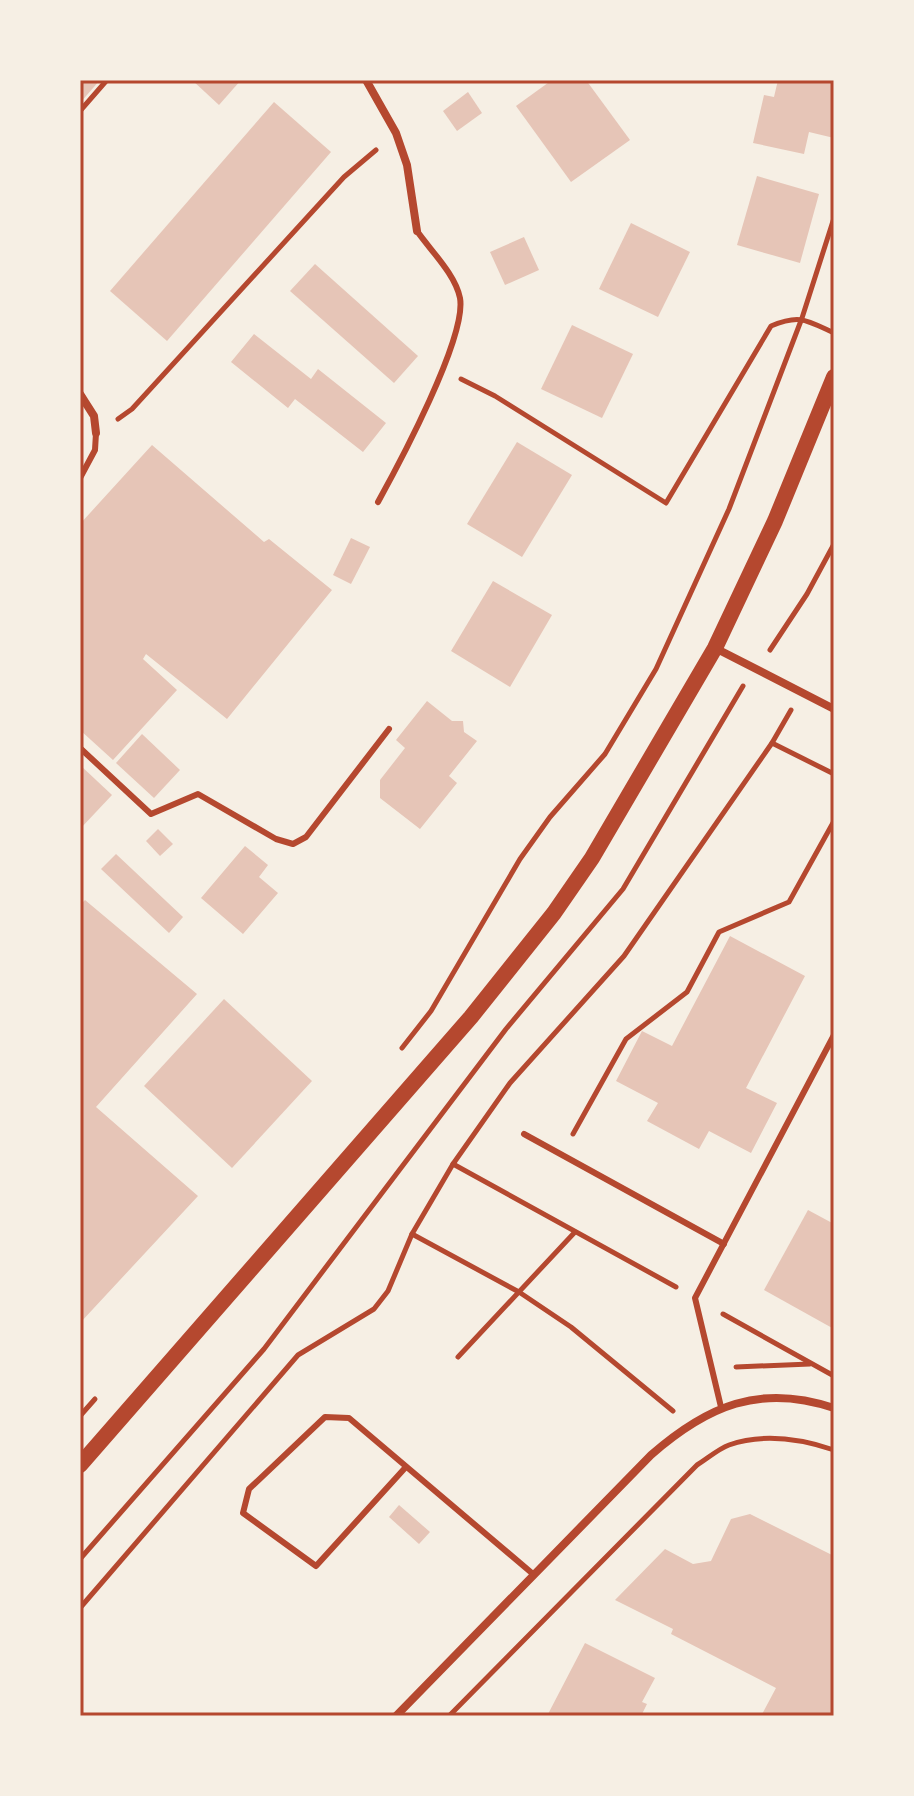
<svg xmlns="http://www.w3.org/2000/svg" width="914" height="1796" viewBox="0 0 914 1796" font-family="Karla,sans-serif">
<rect width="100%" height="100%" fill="#f6efe4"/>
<g fill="#e6c5b7">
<polygon points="80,80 100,80 80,103"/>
<polygon points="192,80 241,80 219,105"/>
<polygon points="552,80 586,80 630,140 571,182 516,106"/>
<polygon points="778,80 834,80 834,138 809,132 804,154 753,143 764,95 774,97"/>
<polygon points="468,92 482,113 457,131 443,111"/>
<polygon points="274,102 331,152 167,341 110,291"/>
<polygon points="757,176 819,194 800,263 737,245"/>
<polygon points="631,223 690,252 658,317 599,289"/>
<polygon points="524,237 539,270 505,285 490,252"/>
<polygon points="315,264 418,356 394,383 290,291"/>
<polygon points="572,325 633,354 602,418 541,389"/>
<polygon points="254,334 311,379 318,369 386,423 363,452 295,399 288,408 231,362"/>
<polygon points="517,442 572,475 522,557 467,524"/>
<polygon points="152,445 264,542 269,539 332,590 227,719 146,654 143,659 177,690 113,760 80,730 80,524"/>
<polygon points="351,538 370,547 351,584 333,575"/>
<polygon points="493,581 552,615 510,687 451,651"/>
<polygon points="427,701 452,721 463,721 464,732 477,741 449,776 457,783 420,829 380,798 380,780 405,748 396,740"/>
<polygon points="142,734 180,770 154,798 116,763"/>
<polygon points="80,765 112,795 80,829"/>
<polygon points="158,829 173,844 160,856 146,841"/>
<polygon points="245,846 268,865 259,877 278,893 243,934 201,898"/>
<polygon points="116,854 183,917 169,933 101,869"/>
<polygon points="85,900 197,994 96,1107 198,1196 80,1323 80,905"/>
<polygon points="730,936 805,976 746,1088 777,1103 751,1153 709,1131 699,1149 647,1121 658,1103 616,1081 642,1031 672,1046"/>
<polygon points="224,999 312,1081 232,1168 144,1086"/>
<polygon points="808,1210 834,1224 834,1329 764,1290"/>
<polygon points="399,1505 430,1532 419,1544 389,1517"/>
<polygon points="750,1514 834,1556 834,1716 761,1716 776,1688 671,1634 673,1629 615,1600 665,1549 693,1564 711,1561 731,1519"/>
<polygon points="585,1643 655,1678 642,1702 647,1704 641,1716 547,1716"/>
</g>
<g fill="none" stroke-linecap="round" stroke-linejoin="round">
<g stroke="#b5482f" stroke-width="5">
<polyline points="80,111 107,80"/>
<path d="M461,379L495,396L666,503L771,326C800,314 806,320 834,333"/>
<polyline points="118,419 132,409 344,177 376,150"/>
<polyline points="770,650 807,594 834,544"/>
<polyline points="772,743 834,774"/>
<polyline points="402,1048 431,1011 520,859 550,817 605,754 656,669 729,509 802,318 834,218"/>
<polyline points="573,1134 626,1039 687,992 719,932 789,902 834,821"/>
<polyline points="453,1164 676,1287"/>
<polyline points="412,1234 519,1292 571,1327 673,1411"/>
<polyline points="723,1314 834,1376"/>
<polyline points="458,1357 575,1232"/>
<polyline points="736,1367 810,1364"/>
<polyline points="80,1416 95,1399"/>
<polyline points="80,1559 264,1349 506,1029 623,889 743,686"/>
<polyline points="80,1608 298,1355 374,1309 388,1291 412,1234 453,1164 510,1083 624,956 772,743 791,710"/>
<path d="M449,1716L697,1465C707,1459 718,1449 729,1445C763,1433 801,1439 834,1450"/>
</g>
<g stroke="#b5482f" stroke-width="6">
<polyline points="80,478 95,450 96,433"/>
<path d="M378,502C399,464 467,337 460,298C455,274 431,251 417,231"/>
<polyline points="80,748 151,814 198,794 276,839 293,844 306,837 389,729"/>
<polyline points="524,1134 724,1244"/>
<polyline points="721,1407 695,1298 834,1035"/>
<polyline points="405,1468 316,1566 243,1513 249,1489 325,1417 349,1418 533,1574"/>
</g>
<g stroke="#b5482f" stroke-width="8">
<polyline points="366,80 396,133 407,165 417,231"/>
<polyline points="80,394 94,416 96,433"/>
<polyline points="715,648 834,709"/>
<path d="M396,1716L651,1455C707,1406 760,1383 834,1408"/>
</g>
<polyline stroke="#b5482f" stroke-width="16" points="80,1465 471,1017 554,913 592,858 715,648 775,521 834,377"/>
</g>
<rect width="914" height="1796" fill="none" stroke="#f6efe4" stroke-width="164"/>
<rect x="82" y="82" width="750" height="1632" fill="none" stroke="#b5482f" stroke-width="3"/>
</svg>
